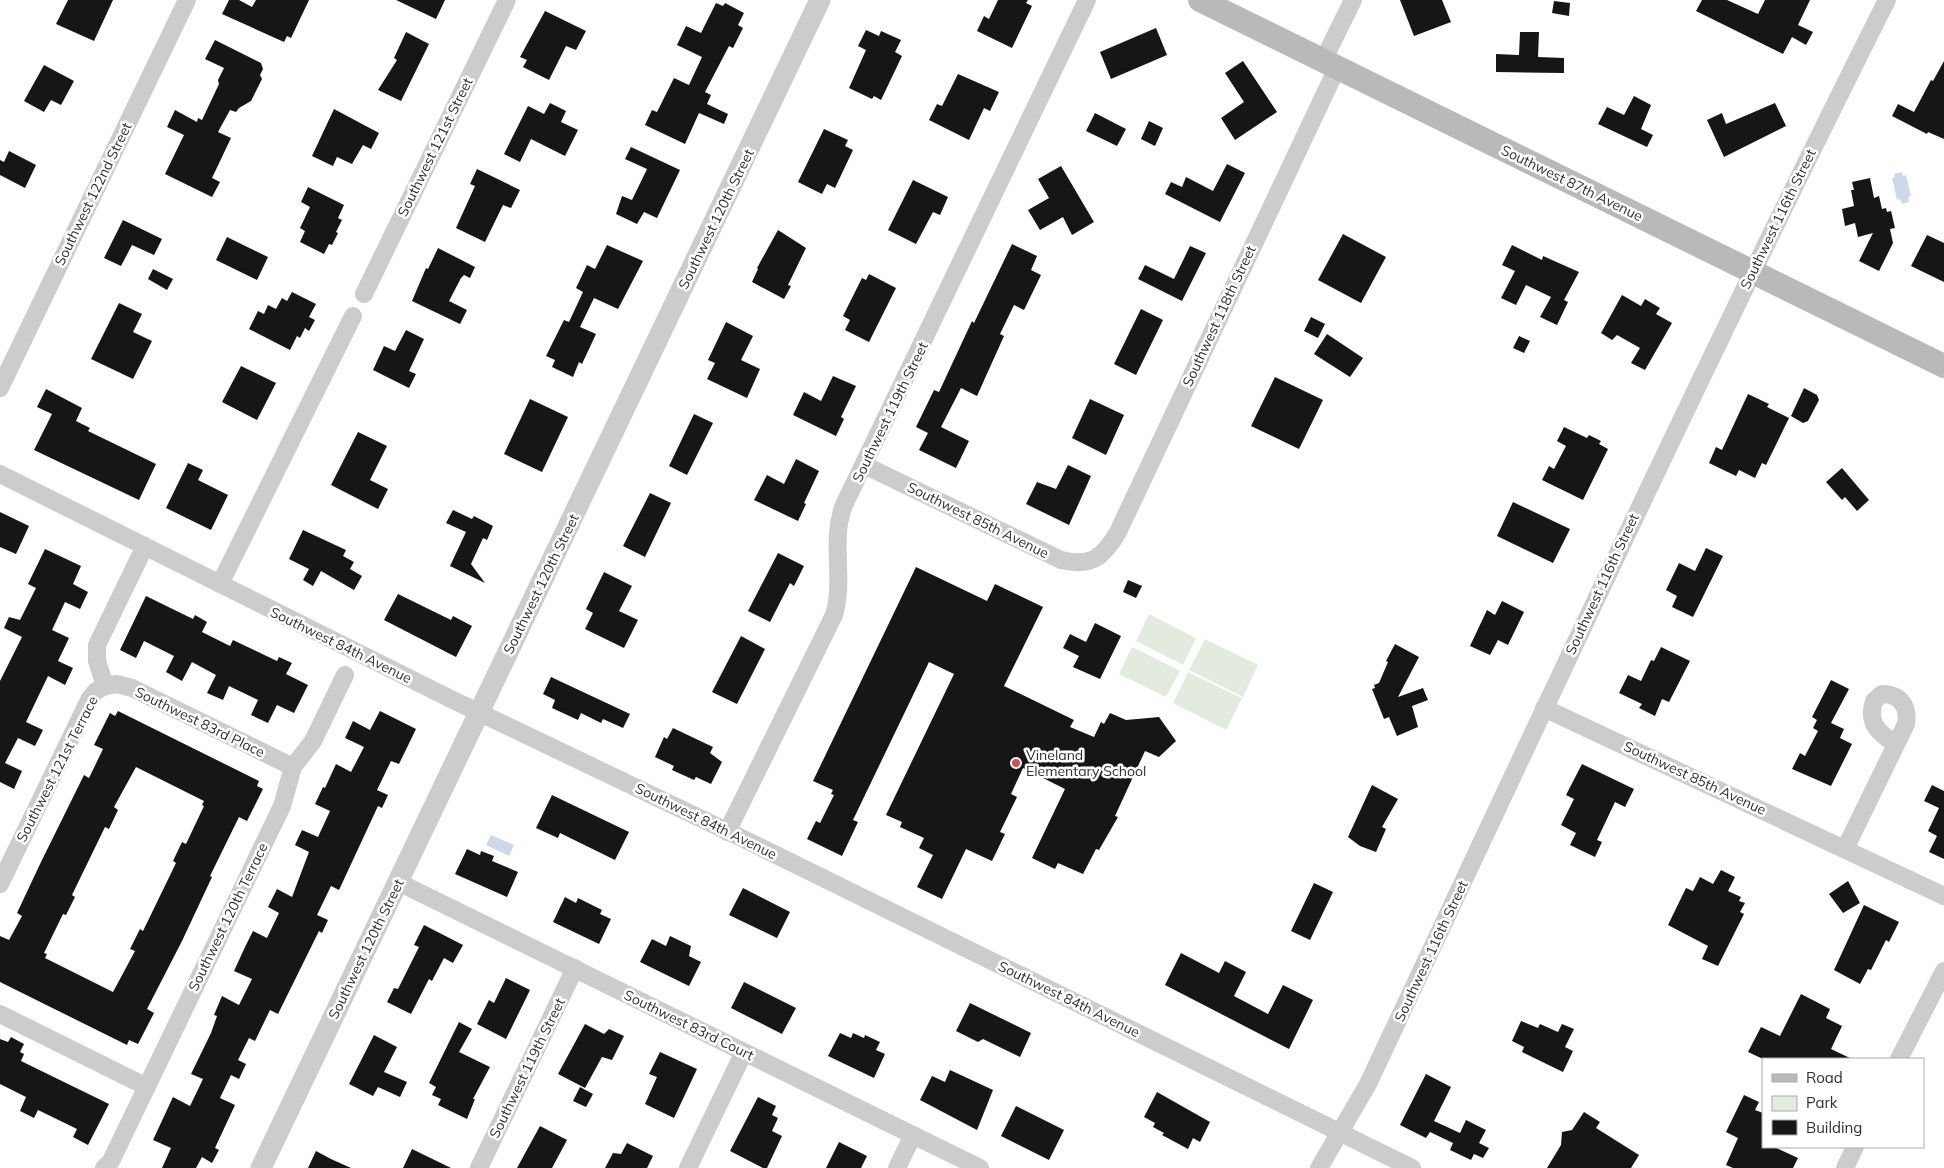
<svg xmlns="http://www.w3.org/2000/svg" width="1944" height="1168" viewBox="0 0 1944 1168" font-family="Mulish,sans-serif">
<rect width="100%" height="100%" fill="#fff"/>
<g fill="#e3ebdf">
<polygon points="1149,614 1196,638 1183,665 1136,641"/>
<polygon points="1205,639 1258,665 1243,697 1189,670"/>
<polygon points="1132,647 1180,671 1166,697 1119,674"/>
<polygon points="1188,672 1242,698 1226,730 1173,703"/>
</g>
<g fill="#cdd9e8">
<polygon points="1902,172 1903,176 1906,175 1911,196 1908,197 1909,202 1902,204 1900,199 1897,200 1892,178 1895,177 1894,174"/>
<polygon points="491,835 514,845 509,856 486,845"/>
</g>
<g fill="#161616" fill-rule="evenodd">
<polygon points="68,0 113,0 94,41 56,24"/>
<polygon points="229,0 239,0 252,7 256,0 309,0 291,38 287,36 284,42 222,14"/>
<polygon points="396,0 445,0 436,19"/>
<polygon points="998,0 1028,0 1026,3 1032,6 1012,48 977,31 984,16 989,19"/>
<polygon points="1400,0 1442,0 1451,22 1414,36"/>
<polygon points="1702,0 1727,0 1758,14 1765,0 1810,0 1798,25 1813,32 1806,45 1792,37 1783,54 1696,11"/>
<polygon points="1554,1 1570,3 1569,16 1552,13"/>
<polygon points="716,3 723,6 725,3 744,13 738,25 743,28 733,48 729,46 705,92 711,95 707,104 728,114 724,124 699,113 685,144 645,125 652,110 657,112 674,78 689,85 702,57 677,45 686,26 701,33"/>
<polygon points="545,11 586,31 576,50 566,46 549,80 523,67 527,60 520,57"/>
<polygon points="1156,28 1167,55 1111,79 1100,52"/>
<polygon points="866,30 879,36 881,31 901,40 895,52 902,56 881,100 874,96 872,99 849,88 866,50 858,46"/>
<polygon points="406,32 429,44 401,101 378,90 397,60 394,58"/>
<polygon points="1520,32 1539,32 1538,57 1564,58 1564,73 1496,72 1496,54 1519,55"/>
<polygon points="215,40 261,63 263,69 260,75 262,79 251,101 239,108 236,112 230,110 218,132 231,138 212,178 220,182 212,197 165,174 184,135 167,127 175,110 197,122 198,118 202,120 219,84 218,80 224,68 205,59"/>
<polygon points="1243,61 1277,112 1235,140 1221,118 1244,102 1225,73"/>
<polygon points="1944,61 1944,139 1928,132 1927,134 1892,116 1898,104 1914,112 1931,80 1933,81"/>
<polygon points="44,65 74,81 61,105 51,100 44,112 24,101"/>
<polygon points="958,74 999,92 990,111 984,108 969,140 929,120 937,104 942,106"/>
<polygon points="1634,96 1651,105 1641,129 1653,135 1647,147 1598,124 1607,107 1624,115"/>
<polygon points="550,103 566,111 561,122 578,130 565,156 531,139 520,162 504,154 528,106 544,114"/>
<polygon points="1775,103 1786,126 1724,157 1707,120 1722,113 1726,124"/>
<polygon points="334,109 379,133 371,149 363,145 352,164 337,157 333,166 312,156"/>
<polygon points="1095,113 1126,129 1117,146 1086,131"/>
<polygon points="1149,121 1163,128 1155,146 1141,139"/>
<polygon points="824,129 848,140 845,146 853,150 835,188 827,184 822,194 798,182"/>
<polygon points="631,147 680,170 657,218 644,212 637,224 616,214 622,196 632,200 647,169 625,159"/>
<polygon points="9,151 36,165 25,188 0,175 0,160 4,162"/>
<polygon points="1227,164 1245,173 1220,222 1165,194 1171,182 1182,187 1186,177 1213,191"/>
<polygon points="1061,166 1094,222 1072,235 1063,217 1040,230 1028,210 1049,198 1038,179"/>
<polygon points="477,169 520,190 511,208 503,205 485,242 456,228 475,186 470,184"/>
<polygon points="1870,178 1874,198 1879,196 1882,209 1886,208 1887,212 1891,211 1895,228 1890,229 1893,243 1879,271 1859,261 1873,233 1858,237 1855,223 1845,226 1842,209 1854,206 1851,190 1854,190 1852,182"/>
<polygon points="913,180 948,197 940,215 933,212 916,244 888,230"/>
<polygon points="308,187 344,205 338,218 342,220 336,232 338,233 332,245 329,244 324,254 300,242 305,231 300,228 310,207 301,202"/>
<polygon points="123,220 162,239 154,255 132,245 121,266 104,258"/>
<polygon points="778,230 806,248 788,285 791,286 784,299 752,282 758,269 757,268"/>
<polygon points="1343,234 1386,257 1361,303 1318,280"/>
<polygon points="1927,235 1944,243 1944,282 1911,266"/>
<polygon points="227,237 268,257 257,280 216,260"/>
<polygon points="1012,244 1037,256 1031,270 1041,275 1024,310 1014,305 1000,334 1004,336 977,396 961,388 941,427 969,441 956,468 919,450 928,433 916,427 934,390 939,392 972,321 974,323"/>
<polygon points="607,245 643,261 618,309 594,298 580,327 596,334 582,364 579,362 573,377 552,367 555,360 546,356 564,320 569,322 583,292 576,288 587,265 595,269"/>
<polygon points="1512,245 1542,260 1543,256 1579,272 1564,300 1568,302 1557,325 1540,317 1551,297 1526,285 1516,305 1501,298 1515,271 1502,265"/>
<polygon points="1190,246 1206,253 1182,301 1138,279 1145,265 1174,279"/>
<polygon points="438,248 475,267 470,278 464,275 461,278 449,301 467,310 460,324 412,301 426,268 428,269"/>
<polygon points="153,269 173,279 167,290 148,279"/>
<polygon points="869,274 896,288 869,342 845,330 850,320 843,316 862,278 866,280"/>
<polygon points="292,292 316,304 309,317 315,320 309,331 305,328 300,338 297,336 290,350 249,329 258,311 264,314 268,305 276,309 282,298 287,301"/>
<polygon points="1622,295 1641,306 1645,299 1660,308 1656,314 1672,323 1645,370 1631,363 1640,348 1617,335 1612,340 1601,333"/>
<polygon points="119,303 142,314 133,332 152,341 133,379 91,359"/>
<polygon points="1141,309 1163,320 1136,375 1114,364"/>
<polygon points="1311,317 1325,324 1318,338 1304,331"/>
<polygon points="726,322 753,336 741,360 760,369 747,398 707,379 715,363 708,360"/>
<polygon points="406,330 424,339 409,371 416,374 409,388 373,370 384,346 395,351"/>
<polygon points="1327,334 1363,358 1350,377 1314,354"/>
<polygon points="1519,336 1530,341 1524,353 1513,348"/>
<polygon points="241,366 276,383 257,420 222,402"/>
<polygon points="833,376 856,386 841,417 844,419 836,436 793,415 804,392 821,401"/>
<polygon points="1275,377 1323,400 1299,449 1251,426"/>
<polygon points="1804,388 1817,395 1819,400 1808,421 1803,423 1791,416"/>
<polygon points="46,389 82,408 76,421 90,428 88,431 156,464 139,500 34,450 52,414 37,407"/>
<polygon points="1748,394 1769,404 1767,407 1789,418 1766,465 1762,463 1755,478 1739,470 1736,476 1709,463 1716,447 1722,450"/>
<polygon points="530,399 568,417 542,472 504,454"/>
<polygon points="1090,399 1124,415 1106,455 1072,438"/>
<polygon points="694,414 713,423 687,475 669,466"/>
<polygon points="1564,427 1587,438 1589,435 1601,441 1599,444 1608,449 1583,500 1542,480 1549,466 1554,469 1566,446 1557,441"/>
<polygon points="358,432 387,446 370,480 388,489 378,509 331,485"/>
<polygon points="796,459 819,471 804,503 806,504 798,521 754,500 767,475 784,484"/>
<polygon points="188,463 203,470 198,480 228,495 211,530 166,508"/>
<polygon points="1068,465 1091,476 1069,525 1026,504 1037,482 1056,489"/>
<polygon points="1842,468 1869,500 1857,511 1845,497 1842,500 1826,482"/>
<polygon points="650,493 671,503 645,557 623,546"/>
<polygon points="1513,502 1570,529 1553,563 1497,536"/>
<polygon points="453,510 472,519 474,516 493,526 487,540 483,538 471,564 485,583 450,566 466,532 446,523"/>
<polygon points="0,512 29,526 16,554 0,547"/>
<polygon points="303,530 346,550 343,556 354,562 350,569 362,576 354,590 321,571 313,586 303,580 309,569 289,559"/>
<polygon points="1706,548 1723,556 1693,617 1672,607 1677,596 1666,590 1679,563 1695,571"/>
<polygon points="45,549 81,566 73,584 88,592 80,609 65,602 52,630 69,638 58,661 73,668 65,685 48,676 26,722 43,730 35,746 18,738 5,763 22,771 14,789 0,782 0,681 22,637 4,628 9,617 20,620 36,588 28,584"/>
<polygon points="778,553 804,566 794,586 790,583 770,622 748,611"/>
<polygon points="916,567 987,601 995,584 1043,607 1004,686 1074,720 1070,727 1094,737 1101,722 1104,724 1110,713 1126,720 1159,717 1176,741 1159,757 1145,751 1115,816 1118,817 1099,850 1096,849 1083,874 1058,863 1055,869 1032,858 1065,789 1023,768 1011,794 1017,797 1000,832 1005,834 992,861 966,849 942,899 917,887 933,855 919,848 924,838 900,827 902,822 886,815 954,674 929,662 853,820 858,822 842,856 807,839 816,821 820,823 834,795 831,794 833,790 813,781"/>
<polygon points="604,572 632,586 619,611 638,620 624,648 585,629 593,613 586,609"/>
<polygon points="1128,580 1142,586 1136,598 1123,592"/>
<polygon points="398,594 451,620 453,616 472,626 456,657 384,620"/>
<polygon points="146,596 193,619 195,615 207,622 202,632 230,646 233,640 277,661 279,657 292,663 286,674 308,685 294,713 277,705 268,723 251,715 258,700 229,686 223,700 207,693 216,675 192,662 182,681 166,672 174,656 144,641 136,658 120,650"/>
<polygon points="1502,601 1524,612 1508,645 1498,640 1490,655 1470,646 1487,610 1495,615"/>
<polygon points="1095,623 1121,636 1100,679 1073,667 1079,656 1063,648 1070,634 1086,642"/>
<polygon points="741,636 765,649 737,704 712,692"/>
<polygon points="1395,644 1419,657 1398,697 1423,688 1428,700 1412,706 1418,727 1397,736 1389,717 1384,719 1372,689 1375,688 1374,685 1379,683 1388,662 1386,661"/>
<polygon points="1661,647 1690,661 1669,702 1662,699 1655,716 1639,708 1642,704 1619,693 1628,675 1641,681 1651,660 1654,661"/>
<polygon points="551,677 630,714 623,728 603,719 601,723 581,713 578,720 552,708 555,700 543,694"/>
<polygon points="1831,680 1849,689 1831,723 1844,729 1840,738 1852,744 1831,786 1792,769 1800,753 1805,756 1818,731 1813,728 1817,720 1812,717"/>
<path d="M118,711L259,781L257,786L263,789L247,821L239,817L210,876L212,877L182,941L147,1009L154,1013L138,1044L129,1040L127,1045L0,982V936L9,940L22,916L17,913L41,862L84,775L89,778L103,749L94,745L110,713L115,716ZM136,767L204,801L202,805L204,806L186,844L182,842L173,861L176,863L143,931L140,929L130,949L135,951L113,992L45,958L47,954L44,953L63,914L66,915L75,897L72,895L105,827L109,829L118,810L114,807Z"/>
<polygon points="380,711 416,729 399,764 391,761 377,790 388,795 382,808 378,806 339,890 331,886 317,915 328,920 322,933 319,931 278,1014 270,1010 255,1041 249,1038 238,1060 246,1064 239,1079 231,1075 220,1098 235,1105 215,1148 219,1150 212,1163 202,1157 196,1168 162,1168 171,1148 153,1140 173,1097 190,1106 203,1079 191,1074 211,1033 217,1016 214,1015 222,996 239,1005 252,979 234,971 245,947 253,931 267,938 279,913 268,907 277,889 292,897 309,852 295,845 302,830 318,837 330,811 315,804 323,787 325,788 336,764 351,772 364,747 345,738 353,721 370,730"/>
<polygon points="673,728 713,747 710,753 722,762 711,784 696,777 694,780 672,770 674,766 655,757 664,737 667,739"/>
<polygon points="1582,764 1634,789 1625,807 1615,802 1597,840 1602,842 1595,857 1570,845 1576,833 1561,825 1574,799 1566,795"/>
<polygon points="1372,785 1398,799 1382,827 1386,829 1376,852 1360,846 1348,837"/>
<polygon points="1932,785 1944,791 1944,859 1929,852 1937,836 1928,831 1939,808 1924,801"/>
<polygon points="552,795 629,832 615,860 560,833 558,838 536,828"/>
<polygon points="467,849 480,855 481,851 494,856 492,861 518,872 507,897 455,874"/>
<polygon points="1721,870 1735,877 1728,891 1741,897 1739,901 1745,903 1740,912 1744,914 1718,966 1702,959 1708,946 1668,925 1686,888 1693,891 1700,877 1713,884"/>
<polygon points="1848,881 1860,903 1843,913 1829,894"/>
<polygon points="1314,883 1333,892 1310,940 1291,931"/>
<polygon points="743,888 790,912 777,938 729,915"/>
<polygon points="565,897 576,903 578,898 602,910 600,914 611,919 599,944 553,922"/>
<polygon points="1864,905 1899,922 1889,942 1886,940 1871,970 1868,969 1860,984 1834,970"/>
<polygon points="424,925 463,945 453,963 444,958 432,981 429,979 411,1014 387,1002 394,988 398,989 419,947 414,945"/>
<polygon points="670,936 691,946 689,956 701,962 689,986 640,962 652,939 666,946"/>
<polygon points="1181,953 1219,973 1225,961 1246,972 1234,996 1268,1014 1283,985 1313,1000 1289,1049 1165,985"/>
<polygon points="506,978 530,990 506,1039 477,1024 489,1000 494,1003"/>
<polygon points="744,982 796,1008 782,1034 731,1008"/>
<polygon points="1801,994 1830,1009 1826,1018 1842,1026 1831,1049 1852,1059 1763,1059 1748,1052 1761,1027 1780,1036"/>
<polygon points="970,1003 1031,1033 1020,1057 983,1039 978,1042 956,1031"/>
<polygon points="1521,1021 1538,1028 1540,1024 1558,1032 1562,1024 1574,1029 1565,1047 1573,1051 1563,1072 1522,1052 1524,1047 1512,1041"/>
<polygon points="459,1022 472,1029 459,1052 490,1067 473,1099 475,1099 467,1119 438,1105 441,1099 432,1095 436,1087 429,1083"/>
<polygon points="585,1024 604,1034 609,1029 624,1036 612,1060 602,1057 585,1088 558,1074"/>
<polygon points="840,1033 851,1038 853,1033 864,1038 865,1035 880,1042 876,1050 885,1054 874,1078 828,1056"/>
<polygon points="374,1035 397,1047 384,1072 407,1082 400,1097 378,1087 373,1096 349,1084"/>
<polygon points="11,1037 24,1044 20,1052 24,1054 21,1061 109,1104 88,1145 73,1137 77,1129 38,1110 34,1118 20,1111 26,1097 0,1084 0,1039 8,1042"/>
<polygon points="660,1052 697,1069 674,1118 645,1104 657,1077 649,1074"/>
<polygon points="950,1070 993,1090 977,1130 920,1100 932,1076 945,1082"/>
<polygon points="1426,1074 1451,1087 1434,1121 1460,1133 1466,1120 1486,1130 1479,1143 1489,1148 1483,1158 1474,1154 1471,1160 1450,1150 1453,1143 1430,1132 1426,1138 1400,1125"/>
<polygon points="580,1087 593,1094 586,1107 573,1101"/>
<polygon points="1157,1092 1210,1122 1200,1142 1193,1138 1188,1149 1162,1135 1164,1133 1153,1127 1155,1123 1144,1117"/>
<polygon points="1744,1095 1759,1102 1755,1110 1763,1113 1763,1147 1774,1147 1798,1158 1793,1168 1733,1168 1726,1165 1738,1138 1726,1132"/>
<polygon points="758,1097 776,1106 772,1115 778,1118 772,1131 782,1136 767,1168 763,1168 730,1151"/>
<polygon points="1016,1106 1064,1130 1049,1160 1001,1136"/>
<polygon points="1584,1112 1600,1122 1596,1128 1639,1155 1631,1168 1547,1168 1561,1145 1562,1132 1572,1130"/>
<polygon points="540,1126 567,1140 552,1168 517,1168"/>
<polygon points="839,1142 867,1156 861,1168 826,1168"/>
<polygon points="627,1143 653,1156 647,1168 605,1168 613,1153 621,1154"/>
<polygon points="412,1149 451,1168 403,1168"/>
<polygon points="316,1151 331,1159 351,1168 308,1168"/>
</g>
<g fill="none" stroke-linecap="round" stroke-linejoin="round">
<g stroke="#ccc" stroke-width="18">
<polyline points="1323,61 1353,0"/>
<polyline points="364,294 507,0"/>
<polyline points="0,388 187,0"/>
<path d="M864,465L1061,560C1091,567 1103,558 1118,532L1337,68"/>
<polyline points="0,474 455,701 754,844 1412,1168"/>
<polyline points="220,584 353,316"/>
<polyline points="105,686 117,684 132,688 293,767"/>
<polyline points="1544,708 1944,896"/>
<path d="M727,832L834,615C845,579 830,540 844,505L1087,0"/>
<path d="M1845,849L1906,724C1909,706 1900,694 1882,694L1874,701C1867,723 1878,733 1896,744"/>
<polyline points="398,882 980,1168"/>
<polyline points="0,884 90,698 96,691 105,686 97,661 97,645 145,546"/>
<polyline points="0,1014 147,1087"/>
<polyline points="1899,1059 1944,971"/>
<polyline points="104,1168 111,1161 282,806 293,767 313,741 345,675"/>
<polyline points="479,1168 575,968"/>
<polyline points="688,1168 744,1052"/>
<polyline points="897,1168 913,1135"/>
<path d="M1319,1168L1368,1084C1539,721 1707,358 1887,0"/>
<polyline points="1845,1168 1855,1147"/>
</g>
<polyline stroke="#ccc" stroke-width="21" points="261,1168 820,0"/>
<polyline stroke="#b9b9b9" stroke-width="24" points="1200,0 1944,366"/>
</g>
<circle fill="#d25345" stroke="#fff" stroke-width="2" cx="1016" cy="763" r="5"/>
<g text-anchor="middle" stroke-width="5" stroke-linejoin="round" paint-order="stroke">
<g font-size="14" fill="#2f2f2f" stroke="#fff">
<text transform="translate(435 147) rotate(-64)" y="5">Southwest 121st Street</text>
<text transform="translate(1572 183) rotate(26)" y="5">Southwest 87th Avenue</text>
<text transform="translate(93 194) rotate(-64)" y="5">Southwest 122nd Street</text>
<text transform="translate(716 219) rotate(-64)" y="5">Southwest 120th Street</text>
<text transform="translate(1778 219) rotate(-64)" y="5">Southwest 116th Street</text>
<text transform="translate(1219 316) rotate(-65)" y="5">Southwest 118th Street</text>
<text transform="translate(890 412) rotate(-64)" y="5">Southwest 119th Street</text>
<text transform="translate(978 520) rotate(26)" y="5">Southwest 85th Avenue</text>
<text transform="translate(541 584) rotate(-64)" y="5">Southwest 120th Street</text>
<text transform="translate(1602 584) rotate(-65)" y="5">Southwest 116th Street</text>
<text transform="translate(341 645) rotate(26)" y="5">Southwest 84th Avenue</text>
<text transform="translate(200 722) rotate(26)" y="5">Southwest 83rd Place</text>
<text transform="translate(57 769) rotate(-63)" y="5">Southwest 121st Terrace</text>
<text transform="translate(1695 778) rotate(25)" y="5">Southwest 85th Avenue</text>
<text transform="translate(706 821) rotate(26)" y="5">Southwest 84th Avenue</text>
<text transform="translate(228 917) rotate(-64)" y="5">Southwest 120th Terrace</text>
<text transform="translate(366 949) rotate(-64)" y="5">Southwest 120th Street</text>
<text transform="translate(1431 951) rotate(-65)" y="5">Southwest 116th Street</text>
<text transform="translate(1069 999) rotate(26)" y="5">Southwest 84th Avenue</text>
<text transform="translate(689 1025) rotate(26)" y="5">Southwest 83rd Court</text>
<text transform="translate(527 1068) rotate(-64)" y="5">Southwest 119th Street</text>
</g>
<g font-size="14" fill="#2f2f2f" stroke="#fff" text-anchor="start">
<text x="1026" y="760">Vineland<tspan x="1026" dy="16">Elementary School</tspan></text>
</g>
</g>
<rect x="1762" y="1058" width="162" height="90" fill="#ffffff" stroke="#acacac"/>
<rect x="1772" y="1074" width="25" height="8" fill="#b9b9b9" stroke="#acacac"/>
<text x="1806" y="1083" font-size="15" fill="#2f2f2f">Road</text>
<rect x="1772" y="1096" width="25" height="15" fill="#e3ebdf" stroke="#acacac"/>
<text x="1806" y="1108" font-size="15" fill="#2f2f2f">Park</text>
<rect x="1772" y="1120" width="25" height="15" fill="#161616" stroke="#acacac"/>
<text x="1806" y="1133" font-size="15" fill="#2f2f2f">Building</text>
</svg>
